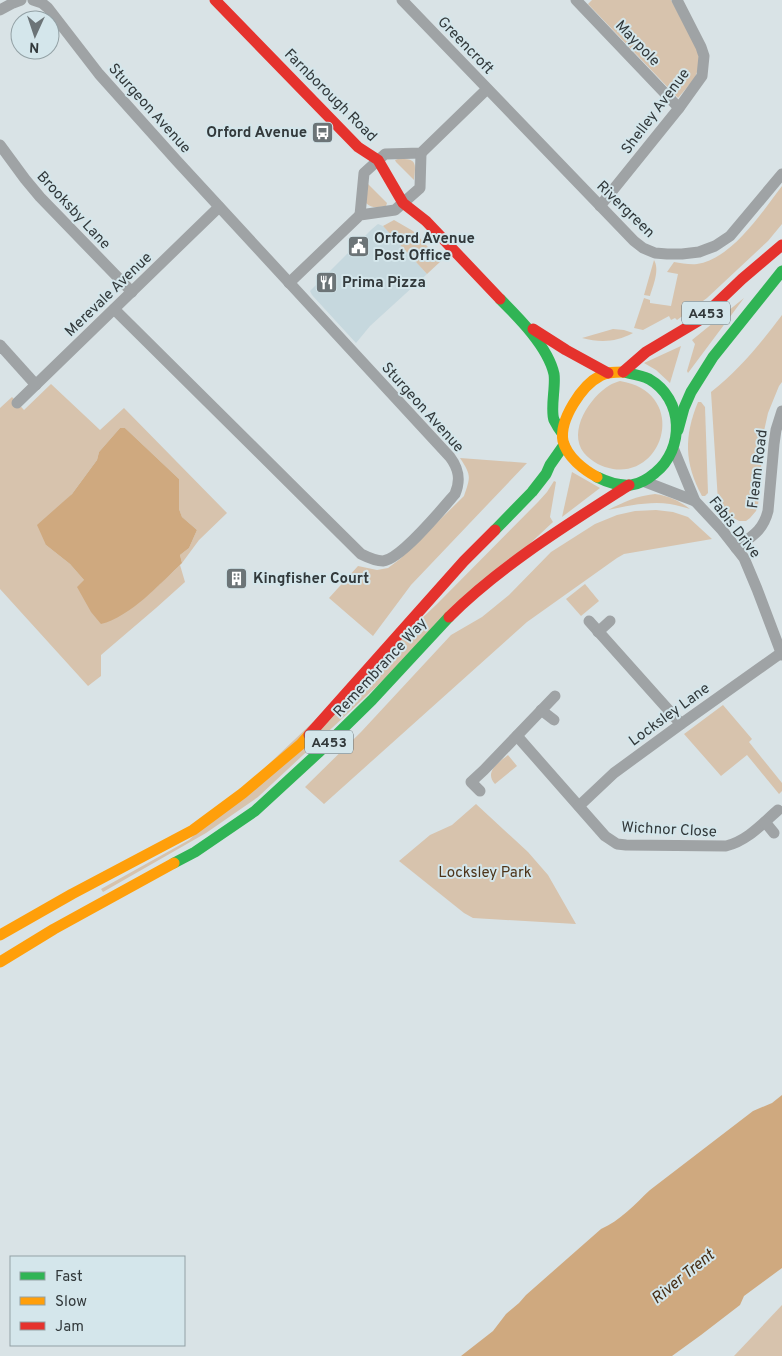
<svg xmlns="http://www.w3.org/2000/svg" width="782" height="1356" viewBox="0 0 782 1356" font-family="Overpass,sans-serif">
<rect width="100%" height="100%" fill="#d9e3e6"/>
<polygon fill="#c6d8de" points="378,224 383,226 427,274 370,326 356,343 312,295 310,291 372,229"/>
<g fill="#d7c3ad">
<polygon points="592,0 671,0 697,48 699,58 699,66 695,78 678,98 588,4"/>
<path d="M398,159C417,158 416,163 414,180L396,162L395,160Z"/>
<path d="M368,184L387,203L386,206C378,207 372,209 366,203Z"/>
<path d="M782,186V224L768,241L707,298L677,320L675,318L671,320L669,316L643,330L634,328L644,298L650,300V303L671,306L678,274L667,272L674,262C681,263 690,265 697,264C732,259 762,212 782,186Z"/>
<polygon points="394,220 413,231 441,261 427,274 383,226"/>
<path d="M654,260C660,270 653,286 650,296L644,295Z"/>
<polygon points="744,298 688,373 687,371 695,344 692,340"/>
<path d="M782,315V382L779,386L768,413L764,431L758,506L756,511L750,518L746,521H739L732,517L718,501L711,392C739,370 761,343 782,315Z"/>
<path d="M613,329L624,330L633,333C616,342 601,343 582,338Z"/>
<polygon points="681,346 670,383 656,370 644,363"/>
<path d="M620,381C688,392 666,477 613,469C602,467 592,462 584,453C567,431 590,397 610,385C613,383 617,382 620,381Z"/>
<polygon points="51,384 100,430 124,408 227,513 199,540 182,563 180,555 189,548 197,530 182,517 179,509 179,479 125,428 120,428 99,452 97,460 72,494 63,503 46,545 70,564 84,580 130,609 156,588 180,565 185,582 156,608 101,655 101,676 88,686 0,589 0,408 12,397 24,410"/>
<path d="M698,402H701L705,407L708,493L705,496H702C684,463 684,436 698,402Z"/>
<path d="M460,458L527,463L411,585L373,636L329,598L358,566L377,570L388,568L400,559L464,496C471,476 471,475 460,458Z"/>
<polygon points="572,472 600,488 562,517"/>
<polygon points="554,481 556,482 550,517 553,522 258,797 206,833 103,892 101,889 189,840 437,604 538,502 547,492"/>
<path d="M655,494C669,496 678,500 690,509C683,507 677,505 670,504C649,501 628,506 608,510C624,502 636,496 655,494Z"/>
<polygon points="656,510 673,512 688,517 712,539 624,554 617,558 527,622 324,804 305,787 361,732 451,635 482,617 509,595 551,552 595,524 617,515 635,511"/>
<polygon points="585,584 599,601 581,616 566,599"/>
<polygon points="723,705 752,739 749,742 782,783 782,791 779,794 747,755 721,776 684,734"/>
<path d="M508,755L517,766L495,784C484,772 498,763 508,755Z"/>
<polygon points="476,804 528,852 548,875 576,924 473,918 464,913 399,861 430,835 452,825"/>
<polygon points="782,1305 782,1356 734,1356"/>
</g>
<g fill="#cfa97f">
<path d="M120,428H125L179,479V509L182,517L197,530L189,548L180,555L182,563C161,583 130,617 101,624L91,612L77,587L84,580L70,564L46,545L37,525L72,494L97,460L99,452Z"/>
<path d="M782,1095V1268L744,1296L740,1305L701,1335L672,1356H461L493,1331L506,1314L519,1303L526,1295L601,1229C620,1221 635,1204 650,1190L753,1111L772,1103Z"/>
</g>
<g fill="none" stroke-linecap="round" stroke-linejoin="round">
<g stroke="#9fa3a5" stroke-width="11">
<path d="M33,0L42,3L48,8L99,74L177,161L450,457C459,469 461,480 455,494C442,509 401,559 383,561C375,561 367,557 361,554L114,309"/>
<polyline points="402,0 634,241 643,248 655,253 667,254 682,254 699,252 715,246 730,236 782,174"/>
<polyline points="576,0 679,108"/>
<polyline points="0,10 13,3 21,0"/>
<polyline points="0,145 25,179 40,197 132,292"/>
<polyline points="600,206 679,108 702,76 704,56 701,47 677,0"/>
<polyline points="360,215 364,173 385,154 421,153 487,89"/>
<polyline points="289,283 360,215 395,210 420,188 421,153"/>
<polyline points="0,345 36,385"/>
<polyline points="17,403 219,207"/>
<polyline points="674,450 695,501 722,530 744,558 757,589 782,655"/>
<polyline points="643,481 695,501"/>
<path d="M736,548C752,536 763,531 768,511L774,444L776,430L782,411"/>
<polyline points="589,621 681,724"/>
<polyline points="598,632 610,621"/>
<polyline points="541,710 554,720"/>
<path d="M517,736L605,836L617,844L626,845L726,846C747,841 762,824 778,810"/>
<polyline points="480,791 471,782 484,770 555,696"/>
<polyline points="579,806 614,773 681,724 781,653"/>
<polyline points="765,822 774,833"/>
</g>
<g stroke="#30b455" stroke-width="11">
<path d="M500,299C519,318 548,347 554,374C556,386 550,409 554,420C556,424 559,429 562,433"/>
<polyline points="678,430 684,408 691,392 713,357 782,271"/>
<path d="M597,477C607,482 620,486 631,485C640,484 648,479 655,473C685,449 684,399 649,379C641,375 632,374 623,372"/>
<polyline points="495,530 532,492 546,474 550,465 564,445"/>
<polyline points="174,863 195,852 255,811 318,753 372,700 449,617"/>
</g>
<g stroke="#ff9f0a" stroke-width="11">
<path d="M597,477C584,470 567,457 563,441C559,420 582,385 600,376C607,372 615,372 623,372"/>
<polyline points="0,935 72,894 193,830 243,793 301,744 309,735"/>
<polyline points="0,962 54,929 174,863"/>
</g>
<g stroke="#e5322d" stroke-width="11">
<polyline points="215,0 358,147 378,160 403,203 426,221 500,299"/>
<polyline points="533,329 566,350 608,373"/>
<polyline points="623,372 646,352 698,321 742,279 782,245"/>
<path d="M449,617C500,566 568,524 629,485"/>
<polyline points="309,735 464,561 495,530"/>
</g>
</g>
<defs>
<symbol id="bus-square" viewBox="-11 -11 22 22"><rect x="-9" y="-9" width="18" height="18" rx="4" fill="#6c7477" stroke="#d4e6eb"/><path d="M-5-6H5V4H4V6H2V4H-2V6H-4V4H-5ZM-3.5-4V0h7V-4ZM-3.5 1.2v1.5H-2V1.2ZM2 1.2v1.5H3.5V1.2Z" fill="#fff"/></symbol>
<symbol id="civic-square" viewBox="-11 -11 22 22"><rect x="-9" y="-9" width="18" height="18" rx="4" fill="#6c7477" stroke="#d4e6eb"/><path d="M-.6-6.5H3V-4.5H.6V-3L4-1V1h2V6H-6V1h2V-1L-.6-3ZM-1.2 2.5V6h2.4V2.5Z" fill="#fff"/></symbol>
<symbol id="restaurant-square" viewBox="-11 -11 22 22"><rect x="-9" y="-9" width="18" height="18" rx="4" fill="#6c7477" stroke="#d4e6eb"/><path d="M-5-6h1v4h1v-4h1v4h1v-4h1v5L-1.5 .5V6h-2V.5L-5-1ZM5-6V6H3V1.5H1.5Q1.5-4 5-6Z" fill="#fff"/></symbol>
<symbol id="building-square" viewBox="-11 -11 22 22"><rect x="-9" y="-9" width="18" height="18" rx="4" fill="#6c7477" stroke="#d4e6eb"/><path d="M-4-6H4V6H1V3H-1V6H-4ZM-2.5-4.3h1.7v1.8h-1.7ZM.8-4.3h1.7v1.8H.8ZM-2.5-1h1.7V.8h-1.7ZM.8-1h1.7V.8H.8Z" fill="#fff"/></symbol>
</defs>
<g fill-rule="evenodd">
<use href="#bus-square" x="310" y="120" width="25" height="25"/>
<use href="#civic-square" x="346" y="234" width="25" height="25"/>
<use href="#restaurant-square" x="314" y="270" width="25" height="25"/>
<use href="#building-square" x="224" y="566" width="25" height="25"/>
</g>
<g text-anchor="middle" stroke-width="4" stroke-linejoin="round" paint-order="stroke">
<g fill="#d4e6eb" stroke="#636d70" stroke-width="1">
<rect x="682" y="301.5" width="48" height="23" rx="4"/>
<rect x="305" y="730.5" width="48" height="23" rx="4"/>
</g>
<g font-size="14" font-weight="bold" fill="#32393b">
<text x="706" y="318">A453</text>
<text x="329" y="747">A453</text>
</g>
<g font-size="15" fill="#32393b" stroke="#d4e6eb">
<text transform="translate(638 43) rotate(46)" y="5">Maypole</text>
<text transform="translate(466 45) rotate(46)" y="5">Greencroft</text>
<text transform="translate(331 95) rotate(45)" y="5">Farnborough Road</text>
<text transform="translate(150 108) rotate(48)" y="5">Sturgeon Avenue</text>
<text transform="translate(655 111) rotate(-53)" y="5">Shelley Avenue</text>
<text transform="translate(626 209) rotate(44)" y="5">Rivergreen</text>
<text transform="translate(74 210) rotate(47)" y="5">Brooksby Lane</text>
<text transform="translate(108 294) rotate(-44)" y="5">Merevale Avenue</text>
<text transform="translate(423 407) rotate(48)" y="5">Sturgeon Avenue</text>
<text transform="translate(757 469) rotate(-83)" y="5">Fleam Road</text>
<text transform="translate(735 527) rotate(52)" y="5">Fabis Drive</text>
<text transform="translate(380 667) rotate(-47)" y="5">Remembrance Way</text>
<text transform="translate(669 714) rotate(-36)" y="5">Locksley Lane</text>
<text transform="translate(669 829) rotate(3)" y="5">Wichnor Close</text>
</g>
<g font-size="15" font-weight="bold" fill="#32393b" stroke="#d4e6eb" text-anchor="start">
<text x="307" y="137" text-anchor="end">Orford Avenue</text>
<text x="374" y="243">Orford Avenue<tspan x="374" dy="17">Post Office</tspan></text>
<text x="342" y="287">Prima Pizza</text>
<text x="253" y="583">Kingfisher Court</text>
</g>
<g font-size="15" fill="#4d3419" stroke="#d4e6eb">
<text x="485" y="877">Locksley Park</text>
</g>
<g font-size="16" font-style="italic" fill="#452c12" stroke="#d4e6eb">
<text transform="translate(682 1276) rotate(-39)" y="6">River Trent</text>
</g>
</g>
<rect x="10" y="1256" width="175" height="90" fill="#d4e6eb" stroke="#93a1a5"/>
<rect x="20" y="1272" width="25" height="8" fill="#30b455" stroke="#93a1a5"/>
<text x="55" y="1281" font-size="15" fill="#32393b">Fast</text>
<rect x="20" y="1297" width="25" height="8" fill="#ff9f0a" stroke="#93a1a5"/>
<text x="55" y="1306" font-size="15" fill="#32393b">Slow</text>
<rect x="20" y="1322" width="25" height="8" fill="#e5322d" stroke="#93a1a5"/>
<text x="55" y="1331" font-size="15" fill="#32393b">Jam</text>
<g transform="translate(35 35) rotate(183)"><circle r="24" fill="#d4e6eb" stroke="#93a1a5"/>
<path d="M0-4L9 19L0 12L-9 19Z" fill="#6c7477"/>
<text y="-8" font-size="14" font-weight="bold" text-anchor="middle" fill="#32393b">N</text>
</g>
</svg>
